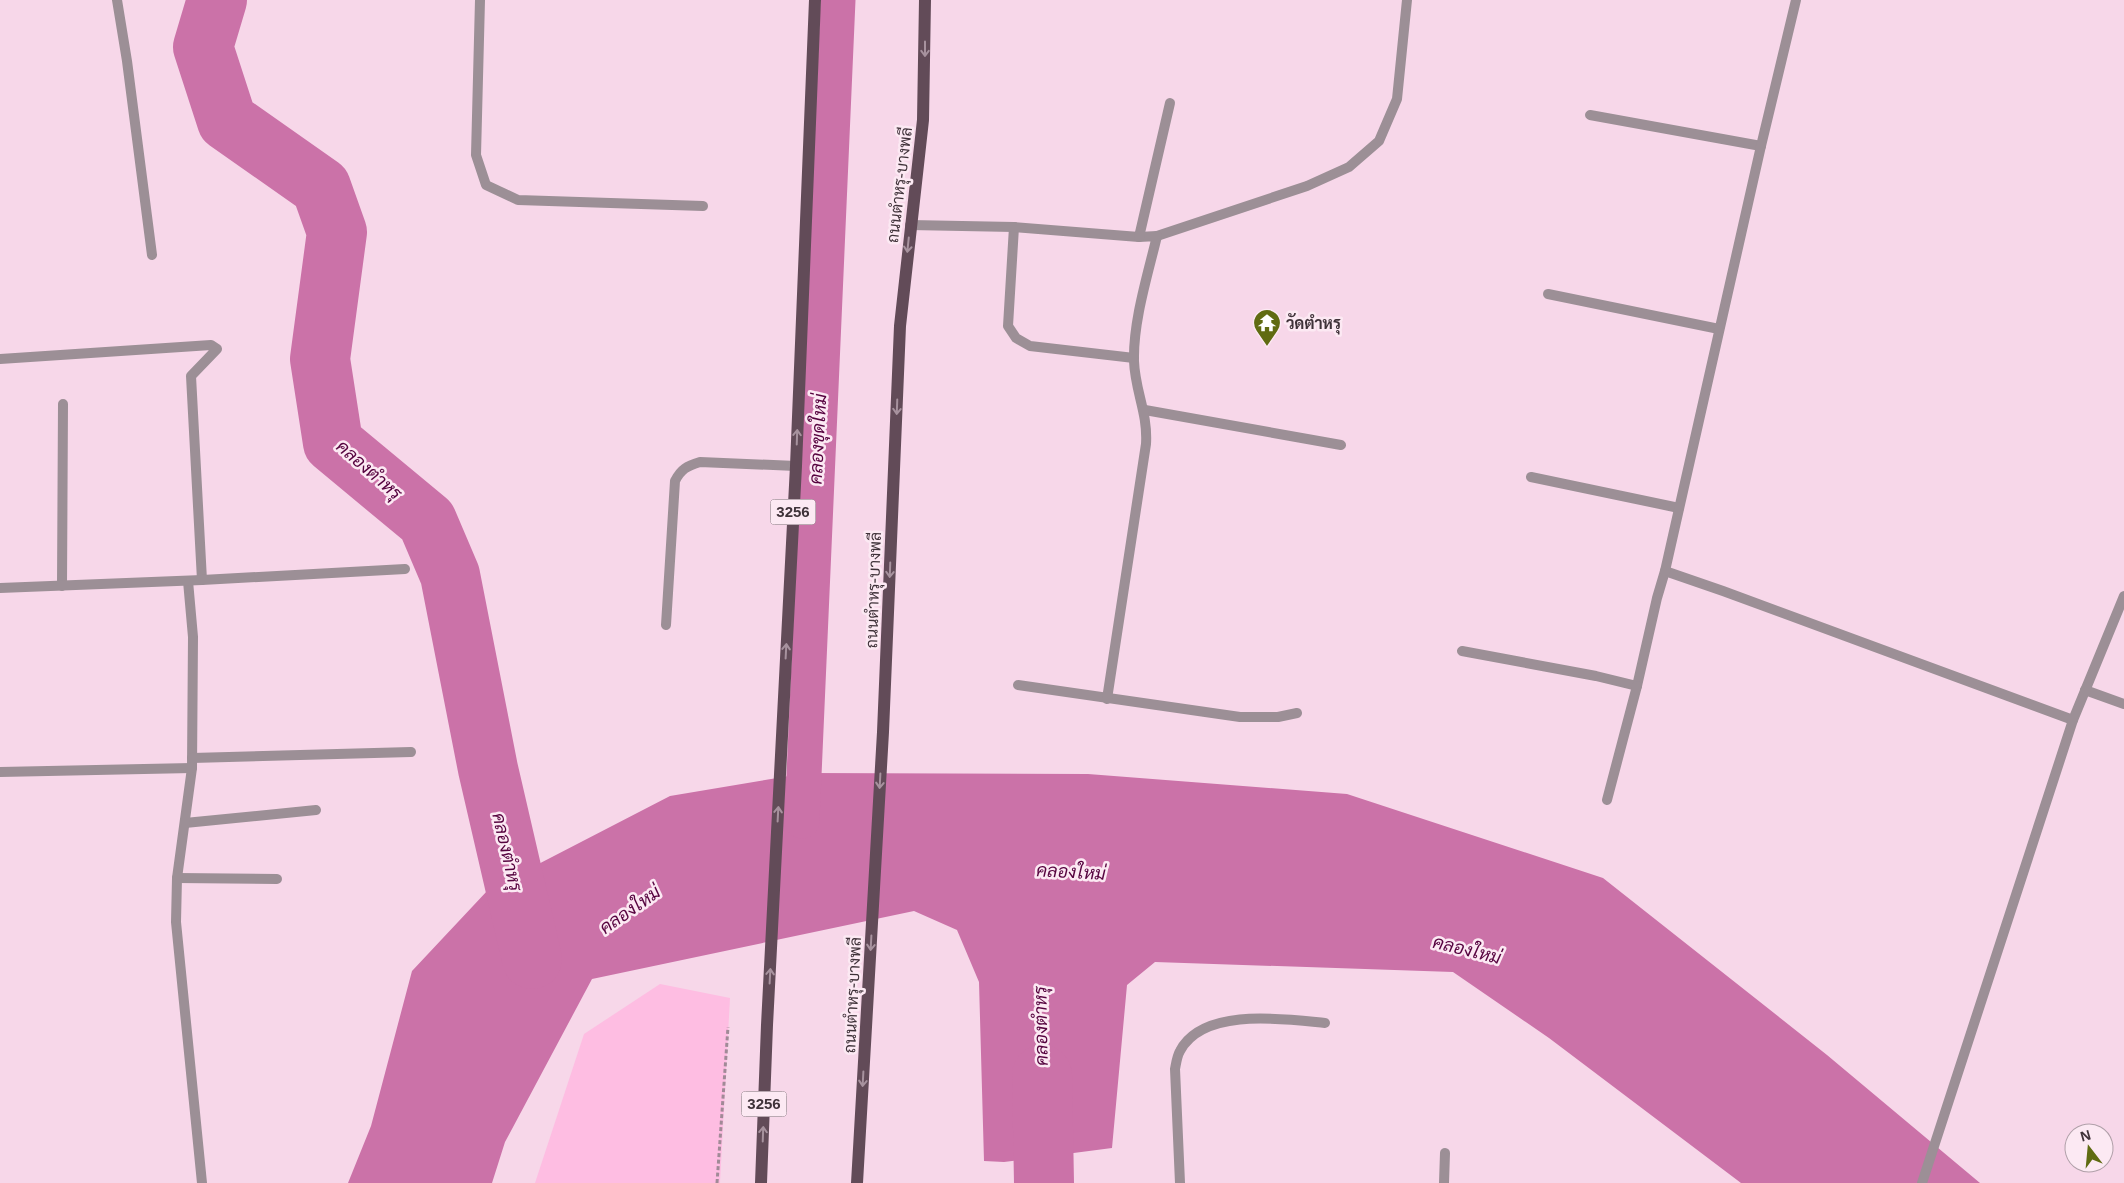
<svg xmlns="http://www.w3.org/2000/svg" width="2124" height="1183" viewBox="0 0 2124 1183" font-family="Helvetica,Sarabun,sans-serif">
<rect width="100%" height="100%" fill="#f7d7e9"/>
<polygon fill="#febde2" points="660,984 730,998 720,1183 535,1183 584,1034"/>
<polygon fill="#cb72a8" points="807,773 1088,774 1347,794 1603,878 1827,1055 1980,1183 1741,1183 1549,1038 1453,972 1155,962 1127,985 1112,1148 1004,1162 984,1161 979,982 957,930 914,911 592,979 505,1142 492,1183 348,1183 371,1126 412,971 488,890 670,796"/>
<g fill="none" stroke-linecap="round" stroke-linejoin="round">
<polyline stroke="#cb72a8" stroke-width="35" points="802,821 838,0"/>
<g stroke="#cb72a8" stroke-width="60">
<polyline points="217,0 203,47 227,121 321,187 337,232 320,359 333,443 427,521 450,575 488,769 532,959"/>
<polyline points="1042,1075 1044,1183"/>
</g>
<polyline stroke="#a18a97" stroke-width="3" stroke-dasharray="4 2.5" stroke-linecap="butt" points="717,1183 728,1027"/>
<g stroke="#9c8f96" stroke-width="10">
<polyline points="480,0 476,155 486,185 518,200 703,206"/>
<polyline points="1590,115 1761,146"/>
<polyline points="1014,227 1008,326 1016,338 1030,346 1134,358"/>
<polyline points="1157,236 1307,186 1349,167 1379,141 1397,99 1407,0"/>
<polyline points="1548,294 1719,329"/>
<polyline points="1145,410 1341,445"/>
<polyline points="1531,477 1679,508"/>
<path d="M666,625L675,481C681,469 687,466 700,462L796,466"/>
<polyline points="1462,651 1596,676 1637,686 1657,598 1665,571 1723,591 2073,720"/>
<polyline points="1018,685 1240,717 1278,717 1297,713"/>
<polyline points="2085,690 2124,704"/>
<polyline points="1607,800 1637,686"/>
<polyline points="185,823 316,810"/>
<polyline points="177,878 277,879"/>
<path d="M1180,1183L1175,1069C1176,1064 1177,1056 1180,1051C1203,1007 1284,1019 1325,1023"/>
<polyline points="1444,1183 1445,1153"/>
<polyline points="1922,1183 2073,720 2124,596"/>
</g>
<g stroke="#9c8f96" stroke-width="10">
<polyline points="117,0 127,61 152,255"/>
<path d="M910,225L1014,227L1139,237L1157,236C1148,274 1133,321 1134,361C1135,391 1148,413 1146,444L1107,699"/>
<polyline points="1139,237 1170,103"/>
<polyline points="0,359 211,345 217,349 191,376 202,580"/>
<polyline points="1665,571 1761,146 1796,0"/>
<polyline points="188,581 193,637 192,768 177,878 176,922 202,1183"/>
<polyline points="62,586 63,404"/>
<polyline points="0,588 202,580 405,569"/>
<polyline points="192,758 411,752"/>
<polyline points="0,772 192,768"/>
</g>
<g stroke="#624b58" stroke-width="12">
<polyline points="761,1183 767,1025 796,466 815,0"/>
<polyline points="857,1183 883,732 900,326 923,120 925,0"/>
</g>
</g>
<defs><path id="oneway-shaft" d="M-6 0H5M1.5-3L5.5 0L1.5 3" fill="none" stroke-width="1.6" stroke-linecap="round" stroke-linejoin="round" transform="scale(1.25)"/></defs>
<g stroke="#a7929e">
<use href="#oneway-shaft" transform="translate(925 49) rotate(90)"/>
<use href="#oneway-shaft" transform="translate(908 245) rotate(96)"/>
<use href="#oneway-shaft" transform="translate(897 407) rotate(92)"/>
<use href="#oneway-shaft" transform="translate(797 437) rotate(-88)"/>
<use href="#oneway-shaft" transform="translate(890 570) rotate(92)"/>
<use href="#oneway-shaft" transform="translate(786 651) rotate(-87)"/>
<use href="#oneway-shaft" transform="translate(880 781) rotate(93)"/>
<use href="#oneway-shaft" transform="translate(778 814) rotate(-87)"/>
<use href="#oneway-shaft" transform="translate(871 943) rotate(93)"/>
<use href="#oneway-shaft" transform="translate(770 976) rotate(-87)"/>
<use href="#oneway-shaft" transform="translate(863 1079) rotate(93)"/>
<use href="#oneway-shaft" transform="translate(763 1134) rotate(-88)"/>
</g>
<defs>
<symbol id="temple-pin" viewBox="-11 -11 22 30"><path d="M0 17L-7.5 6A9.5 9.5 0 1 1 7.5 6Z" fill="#606b12" stroke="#fce9f3"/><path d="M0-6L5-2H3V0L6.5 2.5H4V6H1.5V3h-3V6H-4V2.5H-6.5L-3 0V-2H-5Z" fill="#fff"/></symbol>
</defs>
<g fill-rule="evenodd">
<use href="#temple-pin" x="1251" y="307" width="32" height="43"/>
</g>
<g text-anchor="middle" stroke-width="5" stroke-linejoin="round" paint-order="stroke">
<g fill="#fce9f3" stroke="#786971" stroke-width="1">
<rect x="770.5" y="499.5" width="45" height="25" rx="4"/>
<rect x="741.5" y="1091.5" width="45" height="25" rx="4"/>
</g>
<g font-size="15" font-weight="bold" fill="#3f3239">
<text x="793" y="517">3256</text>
<text x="764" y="1109">3256</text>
</g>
<g font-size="16" fill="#3f3239" stroke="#fce9f3">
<text transform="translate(899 185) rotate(-83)" y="6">ถนนตำหรุ-บางพลี</text>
<text transform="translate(873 590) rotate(-88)" y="6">ถนนตำหรุ-บางพลี</text>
<text transform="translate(852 995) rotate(-87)" y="6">ถนนตำหรุ-บางพลี</text>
</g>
<g font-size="16" font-weight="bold" fill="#3f3239" stroke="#fce9f3" text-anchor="start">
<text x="1286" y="329">วัดตำหรุ</text>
</g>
<g font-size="18" font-style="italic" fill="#56033f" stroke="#fce9f3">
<text transform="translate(818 439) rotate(-87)" y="6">คลองขุดใหม่</text>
<text transform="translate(369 470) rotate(41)" y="6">คลองตำหรุ</text>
<text transform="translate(507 852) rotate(77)" y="6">คลองตำหรุ</text>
<text transform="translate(1071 872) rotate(3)" y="6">คลองใหม่</text>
<text transform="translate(630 910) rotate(-35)" y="6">คลองใหม่</text>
<text transform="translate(1467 950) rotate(14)" y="6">คลองใหม่</text>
<text transform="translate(1041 1026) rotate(-91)" y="6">คลองตำหรุ</text>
</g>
</g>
<g transform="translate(2089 1148) rotate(344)"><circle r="24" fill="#fce9f3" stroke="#b0a0a9"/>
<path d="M0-4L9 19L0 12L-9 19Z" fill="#606b12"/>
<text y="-8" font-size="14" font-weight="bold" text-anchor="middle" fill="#3f3239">N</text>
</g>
</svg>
